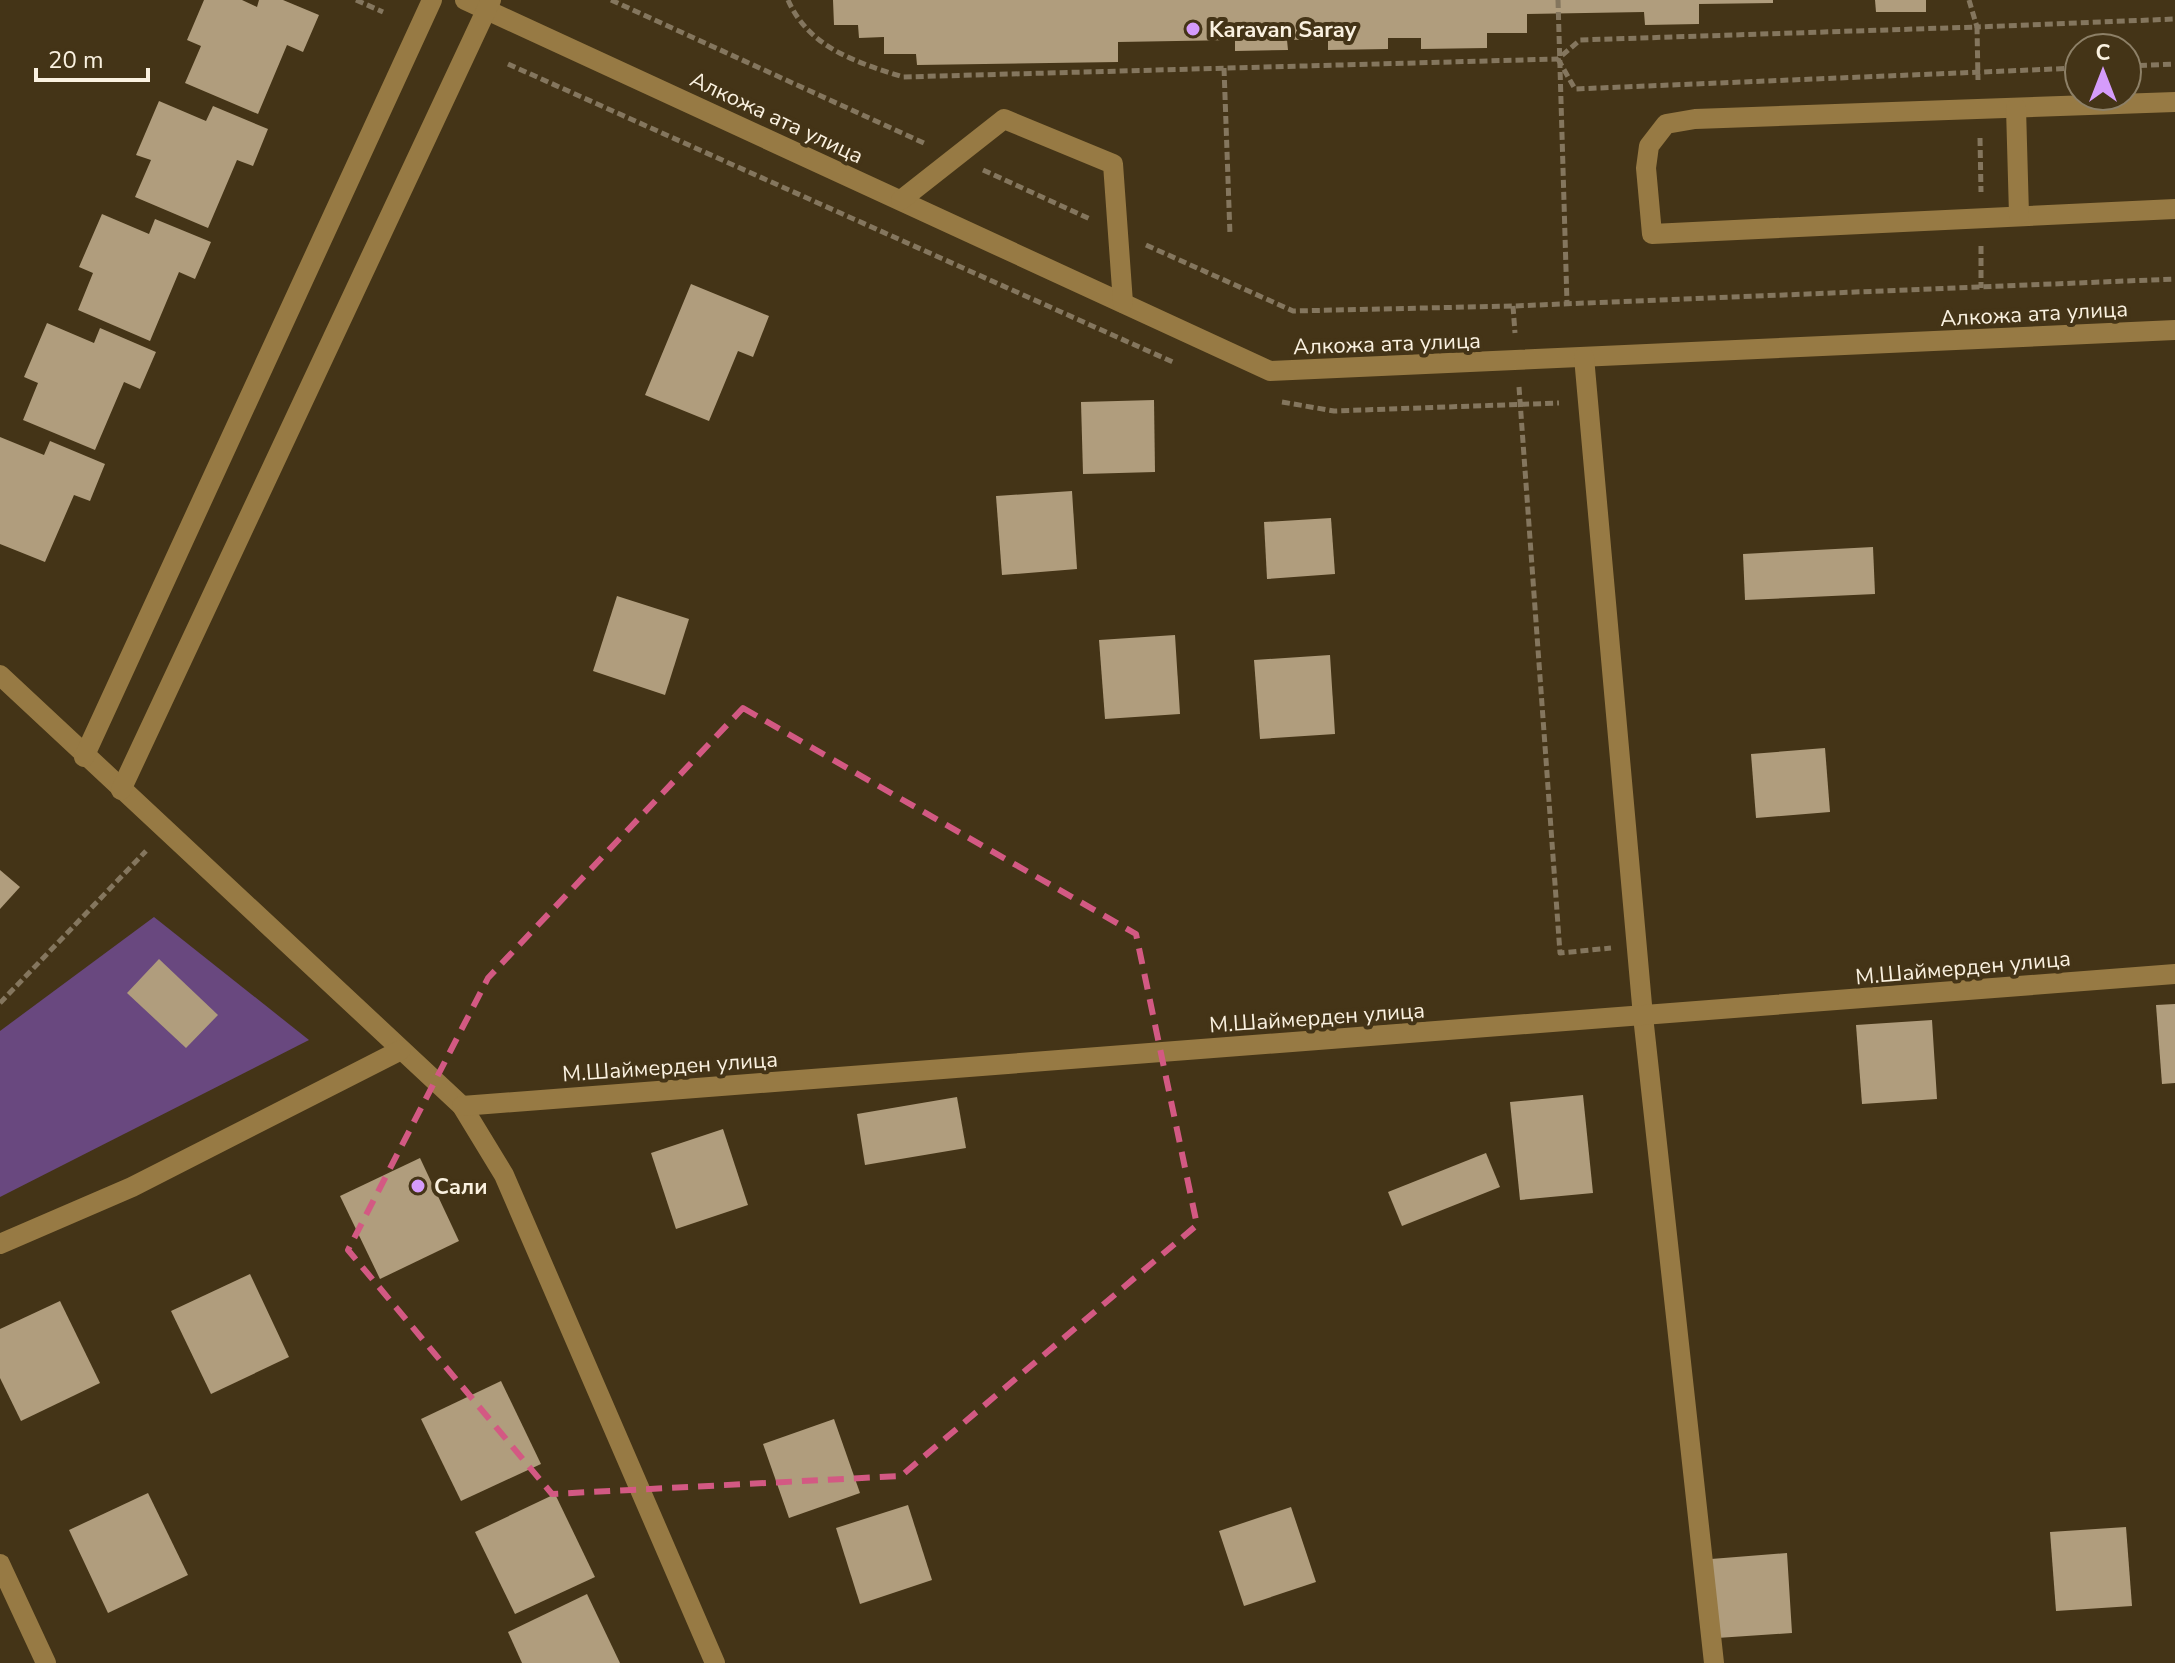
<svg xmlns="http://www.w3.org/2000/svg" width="2175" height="1663" viewBox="0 0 2175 1663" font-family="'Nunito Sans',sans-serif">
<rect width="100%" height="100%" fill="#443417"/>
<polygon fill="#69487f" points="154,917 309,1040 0,1197 0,1031"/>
<g fill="#b09d7d">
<polygon points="204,0 242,0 257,7 259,0 283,0 319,15 303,52 287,45 258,114 185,83 201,46 187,40"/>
<polygon points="833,0 1773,0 1773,3 1699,4 1699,24 1645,25 1644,12 1527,14 1527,33 1487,33 1487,48 1421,49 1421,38 1388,38 1388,49 1328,50 1328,39 1287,40 1288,50 1235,51 1235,40 1118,42 1118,62 917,65 916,54 884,54 884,37 859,38 858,25 834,25"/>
<polygon points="1875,0 1926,0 1926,12 1876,12"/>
<polygon points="159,101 206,121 213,106 268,129 253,166 237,160 208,228 135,197 151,160 136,155"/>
<polygon points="102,214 149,234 155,219 211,242 195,279 179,272 150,341 78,310 93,273 79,267"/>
<polygon points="691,284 769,316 753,357 738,351 709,421 645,395"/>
<polygon points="47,323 94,343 100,328 156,352 140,389 124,382 95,450 23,420 38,383 24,377"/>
<polygon points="1154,400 1155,472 1083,474 1081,402"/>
<polygon points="0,437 44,455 50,441 105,464 90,501 74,495 45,562 0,544"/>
<polygon points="1072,491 1077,569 1002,575 996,496"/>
<polygon points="1331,518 1335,574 1267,579 1264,522"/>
<polygon points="1873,547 1875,594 1745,600 1743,554"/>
<polygon points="617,596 689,619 665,695 593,671"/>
<polygon points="1175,635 1180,714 1105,719 1099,640"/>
<polygon points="1330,655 1335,734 1260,739 1254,660"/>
<polygon points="1825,748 1830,812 1756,818 1751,754"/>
<polygon points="0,870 20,887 0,909"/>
<polygon points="159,959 218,1015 186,1048 127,993"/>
<polygon points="2175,1004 2175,1083 2162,1084 2156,1005"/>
<polygon points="1932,1020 1937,1099 1862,1104 1856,1025"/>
<polygon points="1583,1095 1593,1193 1520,1200 1510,1102"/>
<polygon points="957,1097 966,1148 865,1165 857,1114"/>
<polygon points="723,1129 748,1205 676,1229 651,1153"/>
<polygon points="1486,1153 1500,1187 1402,1226 1388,1192"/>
<polygon points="420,1158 459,1241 380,1279 340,1196"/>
<polygon points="250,1274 289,1357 211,1394 171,1311"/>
<polygon points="60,1301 100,1383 21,1421 0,1378 0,1329"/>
<polygon points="501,1381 541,1464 461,1501 421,1419"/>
<polygon points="834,1419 860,1493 789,1518 763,1444"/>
<polygon points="148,1493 188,1575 108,1613 69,1530"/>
<polygon points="555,1494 595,1577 515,1614 475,1532"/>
<polygon points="908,1505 932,1580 860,1604 836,1528"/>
<polygon points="1291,1507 1316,1582 1244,1606 1219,1531"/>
<polygon points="2126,1527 2132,1606 2056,1611 2050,1532"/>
<polygon points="1787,1553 1792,1633 1717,1638 1711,1559"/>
<polygon points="587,1594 620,1663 522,1663 508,1632"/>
</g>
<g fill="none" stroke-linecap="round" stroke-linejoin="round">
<g stroke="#84765e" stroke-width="5" stroke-dasharray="8 4" stroke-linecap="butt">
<polyline points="356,0 383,12"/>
<polyline points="611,0 926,144"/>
<path d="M788,0C809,48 856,62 903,77L1558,59L1580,40L1977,27L1978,80"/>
<polyline points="1558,0 1567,303"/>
<polyline points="1969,0 1977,27 2175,19"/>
<polyline points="1558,59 1575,89 2079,68"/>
<polyline points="508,64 1175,363"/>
<polyline points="2127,66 2175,64"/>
<polyline points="1224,68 1230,235"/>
<polyline points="1980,138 1981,192"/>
<polyline points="983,170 1090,219"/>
<polyline points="1146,245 1293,311 1513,306 2175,279"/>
<polyline points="1981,246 1981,288"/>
<polyline points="1513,306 1515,333"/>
<polyline points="1519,387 1560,953 1611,948"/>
<polyline points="1282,402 1334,411 1559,403"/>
<polyline points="0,1003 146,851"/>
</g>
<g stroke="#977a44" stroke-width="20">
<polyline points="465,0 1270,371 2175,330"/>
<polyline points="2175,102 1695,119 1666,124 1649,146 1646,168 1652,234 2175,209"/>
<polyline points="2016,108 2019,215"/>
<polyline points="901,200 1004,119 1113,164 1123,303"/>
<polyline points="1584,357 1643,1016 1714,1663"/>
<polyline points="0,675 462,1106 504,1175 715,1663"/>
<polyline points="84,757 432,0"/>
<polyline points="121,790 491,0"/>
<polyline points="462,1106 2175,974"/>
<polyline points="0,1244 132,1187 401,1050"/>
<polyline points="0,1564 46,1663"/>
</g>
</g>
<path fill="none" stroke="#d35983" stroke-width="6" stroke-dasharray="16 10" stroke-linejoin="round" d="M743,708L1136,934L1197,1225L901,1476L552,1494L348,1250L488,978Z"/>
<g fill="#d59cfb" stroke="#443417" stroke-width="3">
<circle cx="1193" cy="29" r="8"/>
<circle cx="418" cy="1186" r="8"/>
</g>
<g text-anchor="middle" stroke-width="8" stroke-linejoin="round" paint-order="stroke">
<g font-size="22" font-weight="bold" fill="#faf1e0" stroke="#443417" text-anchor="start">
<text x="1209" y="37">Karavan Saray</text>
<text x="434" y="1194">Сали</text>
</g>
<g font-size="22" fill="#faf1e0" stroke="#443417">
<text transform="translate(777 117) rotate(25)" y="8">Алкожа ата улица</text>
<text transform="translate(2034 313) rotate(-3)" y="8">Алкожа ата улица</text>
<text transform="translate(1387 343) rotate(-2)" y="8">Алкожа ата улица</text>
<text transform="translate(1963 967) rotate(-5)" y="8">М.Шаймерден улица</text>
<text transform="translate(1317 1017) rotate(-4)" y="8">М.Шаймерден улица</text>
<text transform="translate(670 1066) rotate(-4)" y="8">М.Шаймерден улица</text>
</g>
</g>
<g transform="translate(2103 72)"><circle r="38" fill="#443417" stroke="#8d8067" stroke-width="2"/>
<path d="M0-6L14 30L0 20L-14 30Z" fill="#d59cfb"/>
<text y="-12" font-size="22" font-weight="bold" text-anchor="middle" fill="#faf1e0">С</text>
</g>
<path d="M36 68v12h112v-12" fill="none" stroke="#faf1e0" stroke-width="4"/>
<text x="48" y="68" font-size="24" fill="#faf1e0" stroke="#443417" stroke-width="6" paint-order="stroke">20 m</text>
</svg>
